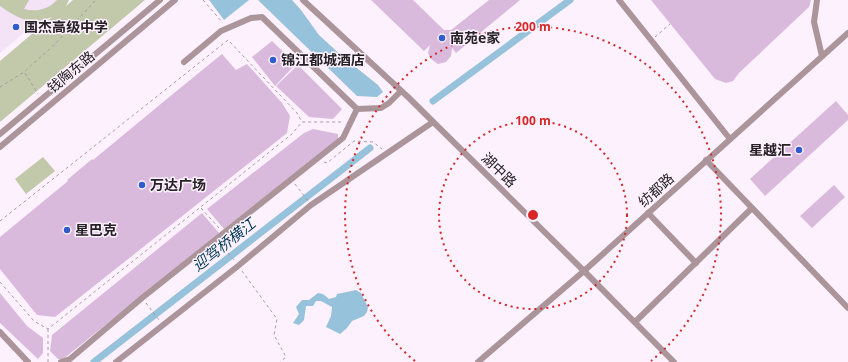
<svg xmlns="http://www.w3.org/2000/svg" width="848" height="362" viewBox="0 0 848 362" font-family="'Open Sans','Noto Sans SC',sans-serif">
<rect width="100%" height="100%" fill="#fdf1fe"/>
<polygon fill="#f4e3f6" points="0,0 63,0 0,53"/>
<g fill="#c2c8aa">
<path d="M0,0H29L24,9C35,12 48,10 57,0H69L66,6L73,0H145L0,122V61L52,17C49,18 44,20 40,21C24,23 12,14 0,6Z"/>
<polygon points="43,157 55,171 26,194 15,179"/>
</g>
<g fill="#96c2db">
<polygon points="209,0 249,0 224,20"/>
<polygon points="258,0 292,0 301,10 319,35 343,57 378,85 383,92 377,97 357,96"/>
<polygon points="356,290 361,293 368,307 367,312 364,316 352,321 347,328 340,334 326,327 331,316 332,307 321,301 316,301 313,306 306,306 304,320 299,325 293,323 299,314 296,307 302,300 309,300 318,293 323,294 329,299 336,297 337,294"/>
</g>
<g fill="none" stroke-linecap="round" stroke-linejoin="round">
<g stroke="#96c2db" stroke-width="7">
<polyline points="433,101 570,0"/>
<polyline points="94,362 370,148"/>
</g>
</g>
<g fill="#d9badd">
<polygon points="371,0 413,0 444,30 451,30 489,0 520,0 456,53 452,48 451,56 446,62 438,64 431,59 428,53 430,45 424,51"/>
<polygon points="651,0 811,0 809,7 739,73 733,81 726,83 715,79"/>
<polygon points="272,41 296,64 275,86 252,57"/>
<polygon points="222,54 236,70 247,64 282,103 290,116 287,133 55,317 37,315 0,269 0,237 68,181 67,180 92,159 93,160 168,98"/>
<polygon points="298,65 342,109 333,119 309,117 276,86"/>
<polygon points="836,101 848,115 848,120 765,196 750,179"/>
<polygon points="313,129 338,134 338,139 224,229 207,209 304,133"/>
<polygon points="834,185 845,197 812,228 800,216"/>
<polygon points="202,213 219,233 62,360 58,359 50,351 52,335"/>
<polygon points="0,293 27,326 43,338 43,353 38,359 0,323"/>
</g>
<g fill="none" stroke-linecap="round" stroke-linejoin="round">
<g stroke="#a49ba4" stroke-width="1" stroke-dasharray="3 3" stroke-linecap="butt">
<polyline points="203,0 223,23"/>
<polyline points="655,37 670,24"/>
<polyline points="25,73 38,94"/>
<polyline points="0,87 24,72 54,45 96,0"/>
<polyline points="324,162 327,163 354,141 373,142 382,149"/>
<polyline points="295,184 308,201"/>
<polyline points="201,208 219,228"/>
<polyline points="0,221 228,40 297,113 302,122"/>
<polyline points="220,244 234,260"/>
<polyline points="242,271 277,319 274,335 286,357 280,362"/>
<polyline points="0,282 34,321 48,329 292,134 302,122 344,122"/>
<polyline points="146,303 159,320"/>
<polyline points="48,362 48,329"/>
</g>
<g stroke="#ab959a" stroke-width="6">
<polyline points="303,0 408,97 584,271 674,362"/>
<polyline points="619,0 730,139"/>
<polyline points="817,0 814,22 822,56"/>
<polyline points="184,62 221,31 251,18 262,17 357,109"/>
<polyline points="0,134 160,0"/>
<polyline points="0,147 175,0"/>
<polyline points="706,160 848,308"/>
<polyline points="648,213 696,263"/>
<polyline points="635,322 752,208"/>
<polyline points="0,332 28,362"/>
<polyline points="61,362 70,359 142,298 343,138 357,109 381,108 389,103 401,91"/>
<polyline points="116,362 238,266 311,205 433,122"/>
<polyline points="478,362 584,271 848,33"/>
</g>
</g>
<g fill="none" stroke="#d62828" stroke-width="2" stroke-dasharray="2 4">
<circle cx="533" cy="215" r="94"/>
<path d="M415 361A188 188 0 1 1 651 361"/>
</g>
<g fill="#315ccc" stroke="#fdf1fe" stroke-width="1.5">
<circle cx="16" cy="27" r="4"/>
<circle cx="442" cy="38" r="4"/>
<circle cx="273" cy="60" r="4"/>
<circle cx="799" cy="150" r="4"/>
<circle cx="142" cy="185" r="4"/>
<circle cx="67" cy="230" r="4"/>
</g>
<g text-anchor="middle" stroke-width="3" stroke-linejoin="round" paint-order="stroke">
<g font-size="14" font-weight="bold" fill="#252125" stroke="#fdf1fe" text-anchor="start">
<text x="24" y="32">国杰高级中学</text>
<text x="450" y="43">南苑e家</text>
<text x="281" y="65">锦江都城酒店</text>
<text x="791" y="155" text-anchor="end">星越汇</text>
<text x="150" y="190">万达广场</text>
<text x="75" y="235">星巴克</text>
</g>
<g font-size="14" fill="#252125" stroke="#fdf1fe">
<text transform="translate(71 72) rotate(-40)" y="5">钱陶东路</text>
<text transform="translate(499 170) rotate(44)" y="5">湖中路</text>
<text transform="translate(656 190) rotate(-42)" y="5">纺都路</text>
</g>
<g font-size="15" font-style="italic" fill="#003a54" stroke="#fdf1fe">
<text transform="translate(224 245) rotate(-38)" y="5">迎驾桥横江</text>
</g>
</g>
<circle cx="533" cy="215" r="6" fill="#d62828" stroke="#fdf1fe" stroke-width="2"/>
<g font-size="12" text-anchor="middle" font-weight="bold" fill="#d62828" stroke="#fdf1fe" stroke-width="3" stroke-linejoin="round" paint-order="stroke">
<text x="533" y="31">200 m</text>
<text x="533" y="125">100 m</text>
</g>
</svg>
